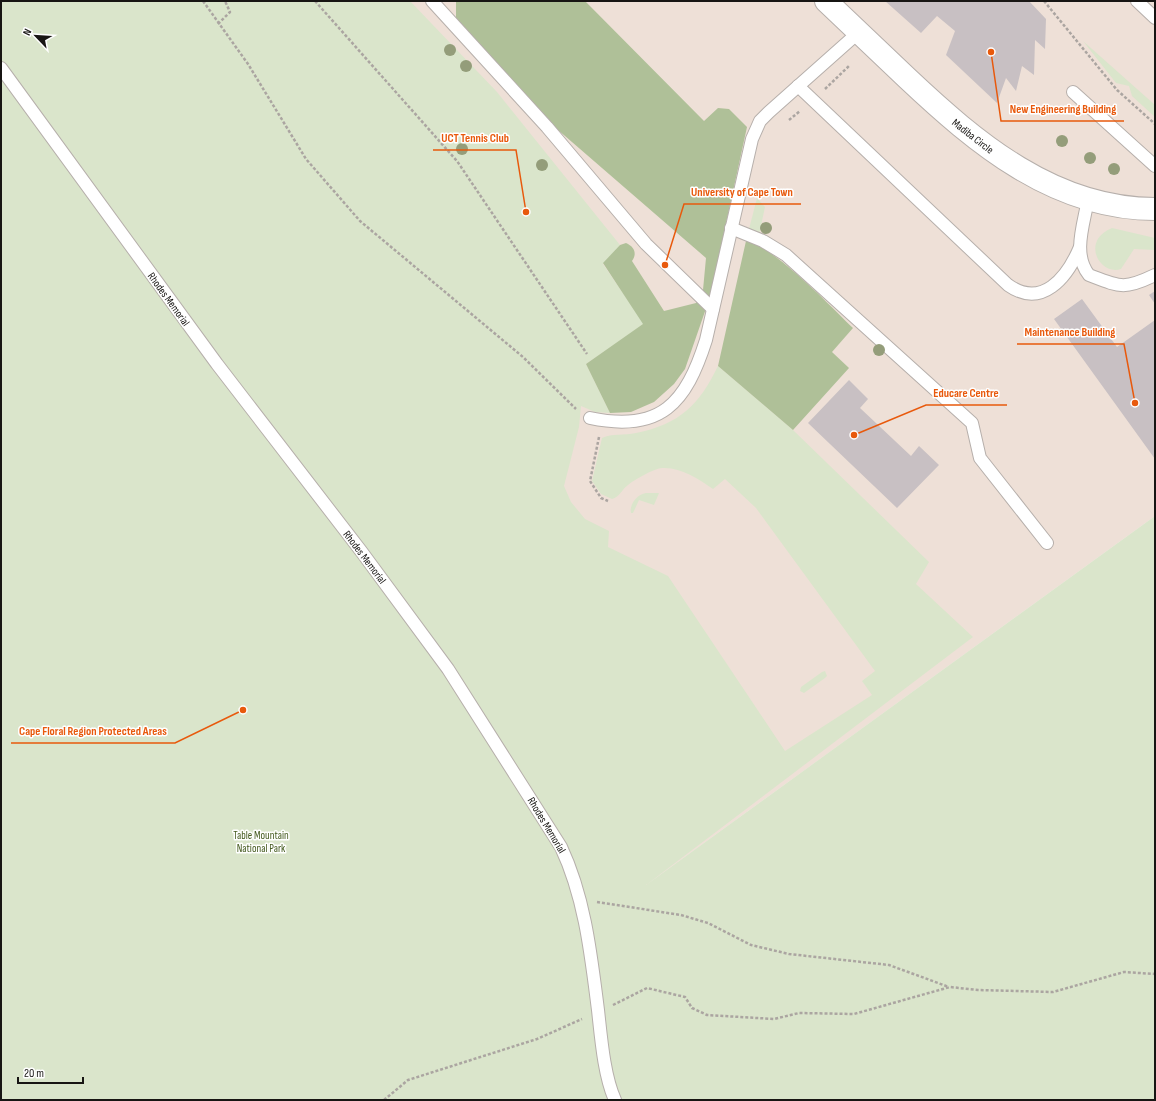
<svg xmlns="http://www.w3.org/2000/svg" width="1156" height="1101" viewBox="0 0 1156 1101" font-family="'Sofia Sans Condensed',sans-serif">
<rect width="100%" height="100%" fill="#f5eee9"/>
<polygon fill="#eee0d7" points="1,1 1155,1 1155,516 620,904"/>
<g fill="#dae5cb">
<path d="M1,1H410L497,92L620,245L603,264L644,324L586,364L610,413L595,412L581,406L579,427L564,486L571,502L585,519L609,531L608,547L668,576L785,751L872,695L862,681L875,671L756,508L725,479L713,489C699,479 681,467 662,468C655,468 634,480 628,485C622,489 620,497 612,499L601,494L592,481L602,438C612,433 624,436 636,433C680,424 699,405 718,366L793,430L929,562L916,584L973,637L646,885L1155,516V1100H1Z"/>
<polygon points="1083,41 1155,105 1155,117 1132,96 1129,86 1116,83"/>
<polygon points="757,198 765,207 759,235 749,229"/>
<path d="M1112,228L1155,238V250L1134,249L1121,269C1100,276 1080,241 1112,228Z"/>
<path d="M646,493H659L654,505L639,500L633,513H631C629,505 637,494 646,493Z"/>
<polygon points="825,671 827,676 825,678 804,693 800,691 801,687 822,672"/>
</g>
<g fill="#afc098">
<path d="M456,1H585L704,121L718,108L729,109L747,127L710,297L685,369L674,384L654,402L631,412L610,413L586,364L643,324L603,263L620,245L626,243C635,247 637,254 632,261L664,311L696,303L703,290L706,258L550,123L456,19Z"/>
<path d="M746,241C775,247 830,306 853,328L832,352L849,368L793,430L718,366Z"/>
</g>
<g fill="#c8c0c3">
<polygon points="885,1 1029,1 1046,19 1045,49 1035,40 1034,75 1022,66 1016,91 1006,78 997,103 946,55 955,31 937,16 921,33"/>
<polygon points="1155,291 1155,304 1149,295"/>
<polygon points="1082,299 1117,347 1155,320 1155,459 1054,319"/>
<polygon points="849,380 868,399 860,408 911,456 919,446 939,465 897,508 808,423"/>
</g>
<g fill="none" stroke-linecap="round" stroke-linejoin="round">
<defs>
<g id="service">
<polyline points="432,1 547,127 646,244 713,309"/>
<polyline points="1137,1 1155,18"/>
<path d="M1,68L217,364L361,551L448,669L561,847C585,898 591,955 598,1010C601,1037 604,1076 615,1100"/>
<path d="M798,86L1008,285C1042,309 1067,278 1080,247"/>
<polyline points="1073,92 1155,166"/>
<path d="M1088,199C1084,224 1072,254 1089,275C1120,287 1124,290 1155,275"/>
<polyline points="731,228 763,241 786,255 972,423 980,458 1047,543"/>
<path d="M590,418C661,433 686,403 706,340L752,139L760,121L769,112L859,32"/>
</g>
<path id="minor" d="M826,1C853,27 880,52 907,78C976,143 1054,209 1155,209"/>
</defs>
<use href="#service" stroke="#b6afab" stroke-width="14"/>
<use href="#minor" stroke="#b6afab" stroke-width="24"/>
<g stroke="#aba5a1" stroke-width="2.5" stroke-dasharray="3 2" stroke-linecap="butt">
<polyline points="203,1 248,64 306,159 360,221 523,357 576,409"/>
<polyline points="315,1 457,161 587,354"/>
<polyline points="1044,1 1117,90 1155,124"/>
<polyline points="218,24 230,12 225,1"/>
<polyline points="825,89 849,66"/>
<polyline points="789,120 800,111"/>
<polyline points="599,437 590,481 601,498 608,501"/>
<polyline points="597,902 681,915 708,923 751,945 789,954 889,965 949,987"/>
<polyline points="613,1005 647,988 685,997 692,1008 707,1015 774,1019 799,1013 854,1014 950,987 978,990 1053,992 1124,972 1155,974"/>
<polyline points="384,1100 408,1080 537,1039 582,1019"/>
</g>
<use href="#service" stroke="#fff" stroke-width="12"/>
<use href="#minor" stroke="#fff" stroke-width="22"/>
</g>
<g fill="#949d7a">
<circle cx="450" cy="50" r="6"/>
<circle cx="466" cy="66" r="6"/>
<circle cx="1062" cy="141" r="6"/>
<circle cx="462" cy="149" r="6"/>
<circle cx="1090" cy="158" r="6"/>
<circle cx="542" cy="165" r="6"/>
<circle cx="1114" cy="169" r="6"/>
<circle cx="766" cy="228" r="6"/>
<circle cx="879" cy="350" r="6"/>
</g>
<g text-anchor="middle" stroke-width="3" stroke-linejoin="round" paint-order="stroke">
<g font-size="11" fill="#171513" stroke="#fff">
<text transform="translate(973 136) rotate(38)" y="4">Madiba Circle</text>
<text transform="translate(169 299) rotate(54)" y="4">Rhodes Memorial</text>
<text transform="translate(365 557) rotate(53)" y="4">Rhodes Memorial</text>
<text transform="translate(547 825) rotate(59)" y="4">Rhodes Memorial</text>
</g>
<g font-size="11" fill="#455b1f" stroke="#fff">
<text x="261" y="839">Table Mountain<tspan x="261" dy="13">National Park</tspan></text>
</g>
</g>
<path fill="none" stroke="#e8590c" stroke-width="1.5" d="M991 52L1001 121H1124M526 212L516 150H433M665 265L684 204H801M1135 403L1124 344H1017M854 435L926 405H1007M243 710L175 743H11"/>
<g fill="#e8590c" stroke="#fff" stroke-width="1.5">
<circle cx="991" cy="52" r="4"/>
<circle cx="526" cy="212" r="4"/>
<circle cx="665" cy="265" r="4"/>
<circle cx="1135" cy="403" r="4"/>
<circle cx="854" cy="435" r="4"/>
<circle cx="243" cy="710" r="4"/>
</g>
<g font-size="12" text-anchor="middle" font-weight="bold" fill="#e8590c" stroke="#fff" stroke-width="3" stroke-linejoin="round" paint-order="stroke">
<text x="1063" y="113">New Engineering Building</text>
<text x="475" y="142">UCT Tennis Club</text>
<text x="742" y="196">University of Cape Town</text>
<text x="1070" y="336">Maintenance Building</text>
<text x="966" y="397">Educare Centre</text>
<text x="93" y="735">Cape Floral Region Protected Areas</text>
</g>
<rect width="1156" height="1101" fill="none" stroke="#171513" stroke-width="4"/>
<g transform="translate(36 36) rotate(295)" stroke="#ffffff" stroke-width="3" paint-order="stroke">
<path d="M0-3L7 15L0 10L-7 15Z" fill="#171513"/>
<text y="-6" font-size="11" font-weight="bold" text-anchor="middle" fill="#171513">N</text>
</g>
<path d="M18 1077v6h65v-6" fill="none" stroke="#171513" stroke-width="2"/>
<text x="24" y="1077" font-size="12" fill="#171513" stroke="#ffffff" stroke-width="3" paint-order="stroke">20 m</text>
</svg>
